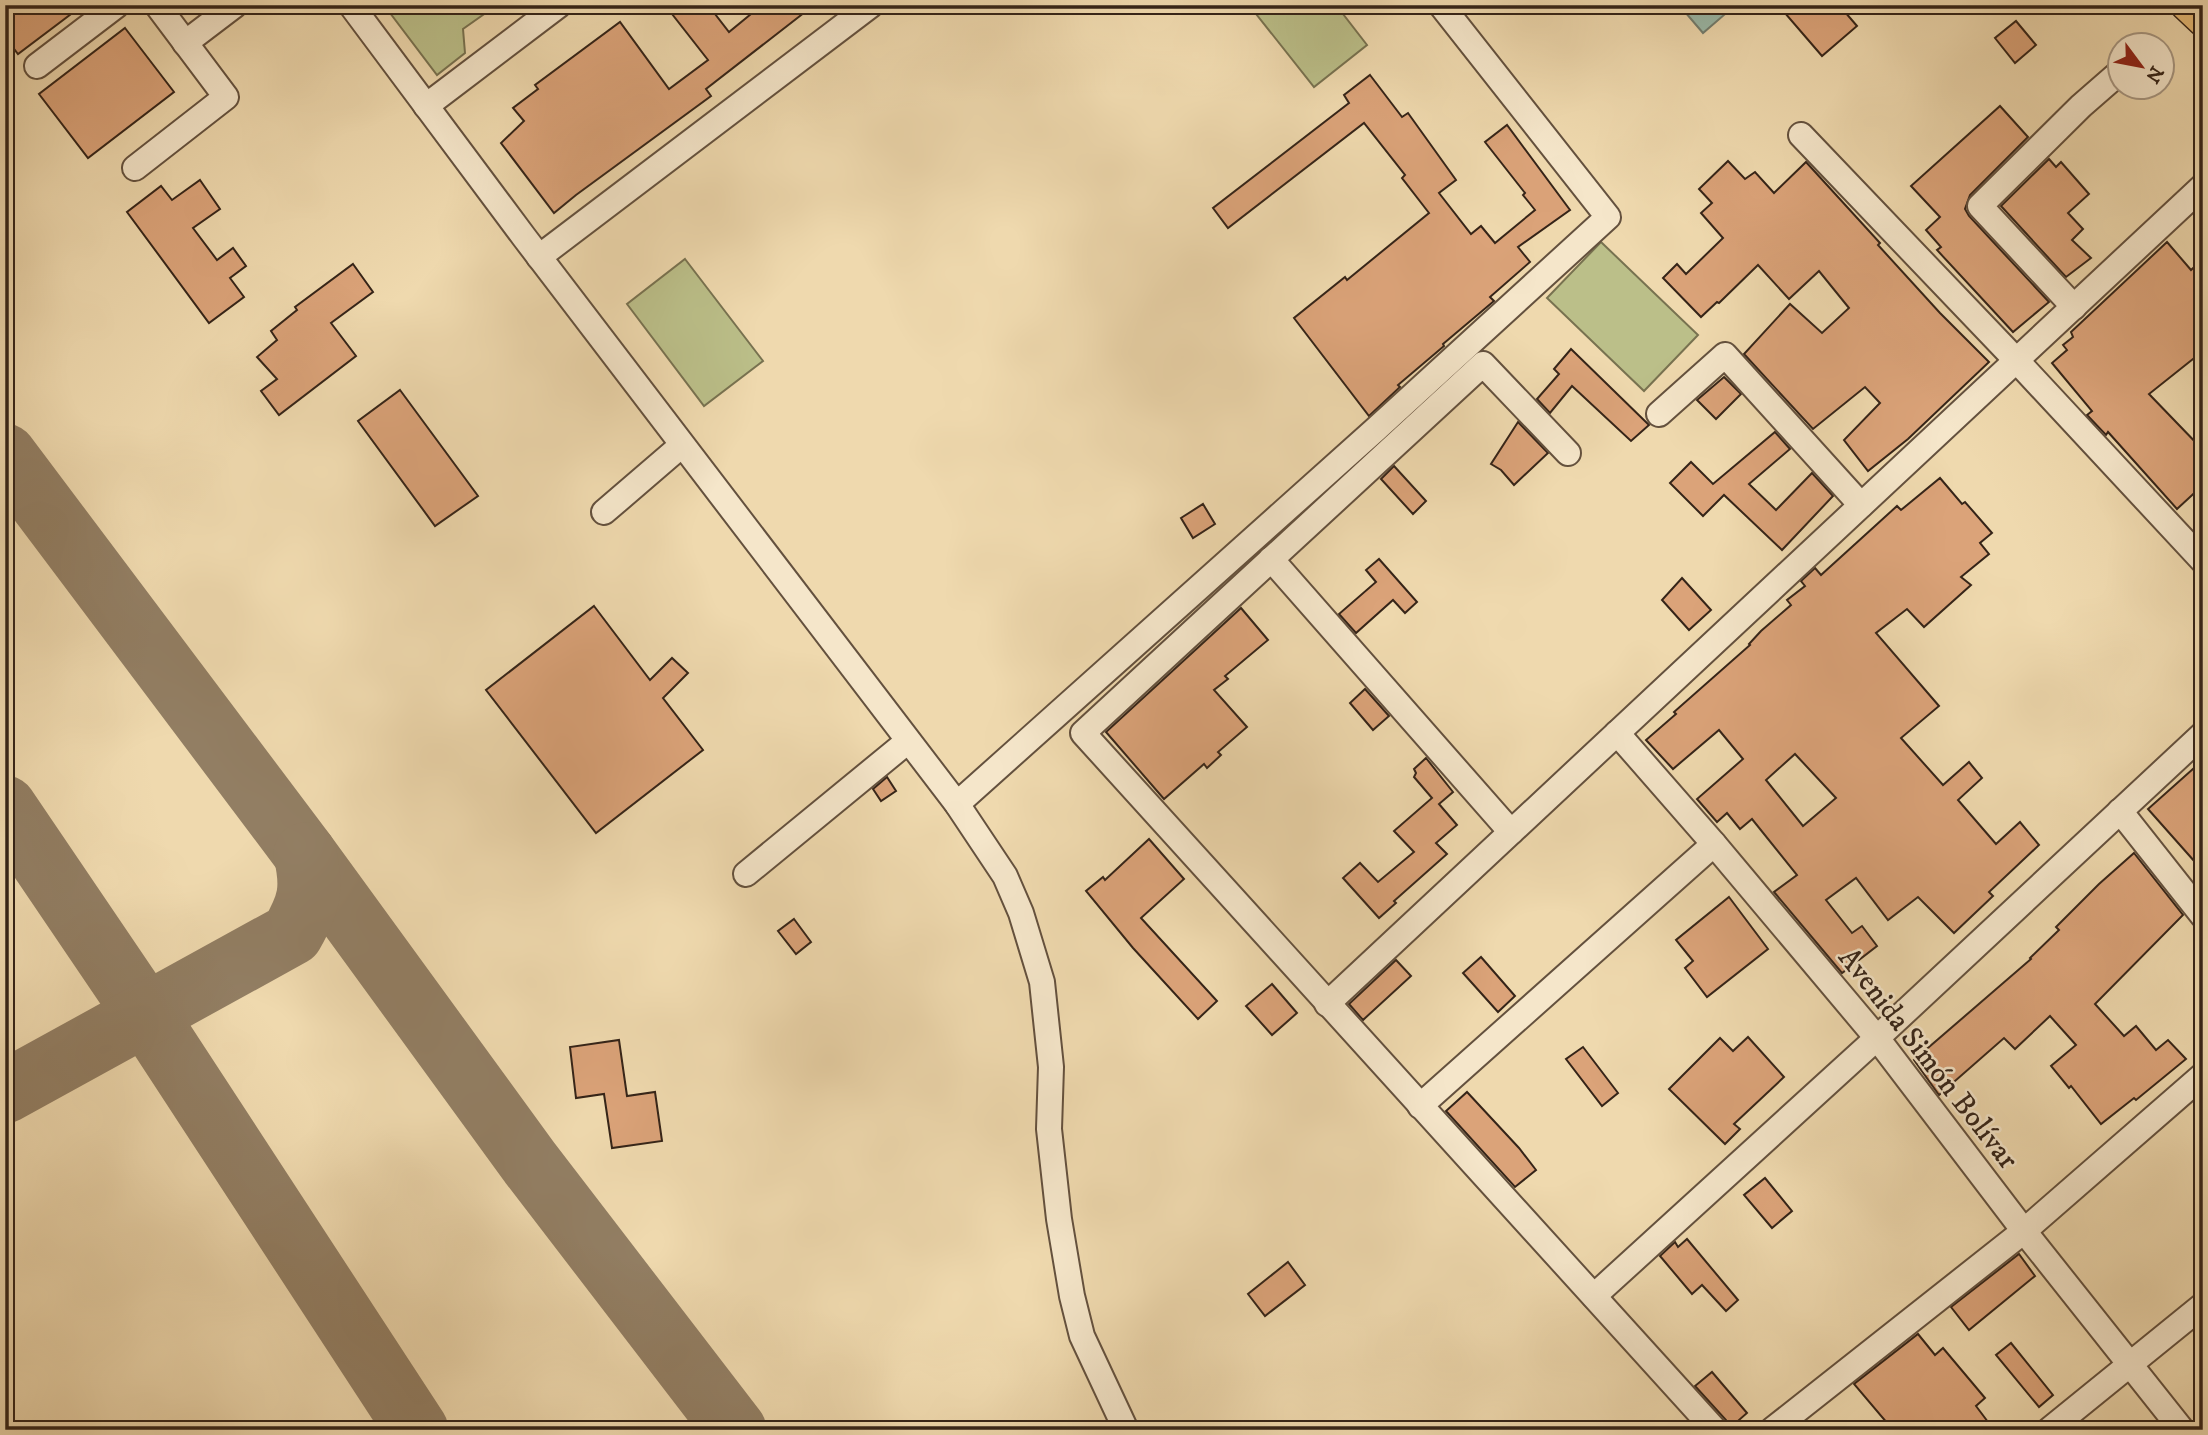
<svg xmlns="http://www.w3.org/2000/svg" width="2208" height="1435" viewBox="0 0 2208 1435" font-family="'IM FELL DW Pica',serif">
<rect width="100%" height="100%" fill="#efd9ae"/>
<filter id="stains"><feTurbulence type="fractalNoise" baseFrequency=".00286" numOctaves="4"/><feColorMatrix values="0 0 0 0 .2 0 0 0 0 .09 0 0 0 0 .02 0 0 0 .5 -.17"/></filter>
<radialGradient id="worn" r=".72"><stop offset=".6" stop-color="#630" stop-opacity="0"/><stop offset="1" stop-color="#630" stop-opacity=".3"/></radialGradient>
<g fill="#bbbf89" stroke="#787250" stroke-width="2">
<polygon points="384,5 497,5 463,29 465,53 437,75"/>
<polygon points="1249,5 1336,5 1367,45 1314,87"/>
<polygon points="1601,242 1698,335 1644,391 1547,298"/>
<polygon points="685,259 763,361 704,406 627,304"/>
</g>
<polygon fill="#9abaaa" stroke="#727e70" stroke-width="2" points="1679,5 1715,5 1724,15 1703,33"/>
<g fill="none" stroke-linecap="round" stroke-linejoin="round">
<g stroke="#927e63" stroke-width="63">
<polyline points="5,455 305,854 530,1163 735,1430"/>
<polyline points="5,807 146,1015 417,1430"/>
<path d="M5,1092L292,934C309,904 313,889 305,854"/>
</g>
</g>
<g fill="#dba379" stroke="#352418" stroke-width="2" fill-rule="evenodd">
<polygon points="5,5 83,5 18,54 5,37"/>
<polygon points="665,5 708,5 729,32 762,5 814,5 706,89 711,96 576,195 554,213 501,143 524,121 513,108 538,89 535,85 620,22 669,89 708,60"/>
<polygon points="1778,5 1839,5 1857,26 1822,56"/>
<polygon points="2016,21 2036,45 2015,63 1995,38"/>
<polygon points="125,28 174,92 88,158 39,94"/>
<polygon points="1370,75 1402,117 1408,113 1456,180 1439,193 1471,234 1481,226 1495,243 1535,210 1523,195 1525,193 1485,142 1507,125 1570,210 1518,247 1530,262 1490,297 1494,301 1443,344 1444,346 1398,385 1400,387 1369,416 1294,318 1345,277 1347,280 1429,213 1402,178 1405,175 1364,123 1228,228 1213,208 1349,103 1344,95"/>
<polygon points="2000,106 2028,137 1970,195 1965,209 1969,216 2049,302 2013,332 1937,250 1941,247 1926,230 1940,217 1911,186"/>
<polygon points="2049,159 2056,167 2061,162 2089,194 2068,213 2083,229 2072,240 2091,258 2066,277 2001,206"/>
<polygon points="1728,161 1745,179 1755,172 1774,193 1806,162 1880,243 1878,245 1940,313 1989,362 1908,439 1868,471 1844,440 1880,403 1865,387 1813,429 1744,354 1790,304 1822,333 1849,308 1819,271 1789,299 1758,265 1719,303 1717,302 1701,317 1663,278 1677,264 1686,274 1723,238 1701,213 1712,203 1699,189"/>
<polygon points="200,180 220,209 193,228 217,260 233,248 246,266 230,278 244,297 209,323 127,212 161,186 172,200"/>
<polygon points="2167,242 2191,270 2203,259 2203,351 2149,394 2203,450 2203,485 2177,509 2108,432 2106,435 2087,415 2092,411 2052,363 2067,350 2063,345 2073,337 2071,332"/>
<polygon points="353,264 373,292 331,323 356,356 279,415 261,391 277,379 257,357 277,340 271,331 297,310 295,307"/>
<polygon points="1571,349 1649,425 1631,441 1572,386 1550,413 1537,399 1559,374 1554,369"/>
<polygon points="1724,377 1741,394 1716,419 1697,400"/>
<polygon points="400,390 478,496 435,526 358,421"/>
<polygon points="1518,422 1548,453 1514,485 1501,470 1491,464"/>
<polygon points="1775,432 1790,449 1749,484 1776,510 1812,473 1833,496 1782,550 1724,495 1703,516 1670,483 1691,462 1713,484"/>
<polygon points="1394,466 1426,501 1413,514 1381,479"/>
<path d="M1940,478L1962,504L1965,502L1992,533L1980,543L1989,554L1961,577L1971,585L1924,627L1907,609L1876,633L1939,706L1901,738L1943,785L1969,762L1982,778L1958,800L1996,844L2020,822L2039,845L1989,892L1993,896L1954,933L1918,897L1888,920L1856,878L1826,900L1852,933L1862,926L1877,946L1842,973L1774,892L1797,875L1752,819L1740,829L1727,813L1717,822L1697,799L1743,759L1719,730L1673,769L1646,740L1676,714L1674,712L1750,645L1749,644L1761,631L1791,605L1787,600L1805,586L1801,581L1815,568L1821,575L1897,506L1901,510ZM1795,754L1836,798L1803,826L1766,780Z"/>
<polygon points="1203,504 1215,524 1193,538 1181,518"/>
<polygon points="1379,559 1417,602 1405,613 1393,600 1356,633 1339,614 1376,582 1366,570"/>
<polygon points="1682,578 1711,610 1689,630 1662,600"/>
<polygon points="594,606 650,680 672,658 688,673 663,698 703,750 596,833 486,690"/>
<polygon points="1241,608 1268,640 1225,676 1228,679 1214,690 1247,727 1218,752 1221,755 1207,768 1204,764 1164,799 1106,732"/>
<polygon points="1365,689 1389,716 1373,730 1350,703"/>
<polygon points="1426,758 1453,792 1439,804 1457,825 1436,843 1447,854 1394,901 1396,903 1379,918 1343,878 1360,863 1378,882 1414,852 1394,831 1432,798 1414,777 1416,773 1414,769"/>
<polygon points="2203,760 2203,871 2148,809"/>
<polygon points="887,777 896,791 881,801 873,789"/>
<polygon points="1149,839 1184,879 1141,918 1217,1001 1198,1019 1133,948 1086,891 1103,877 1105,880"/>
<polygon points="2134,853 2183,915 2095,1004 2124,1036 2136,1026 2156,1050 2168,1040 2186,1059 2136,1100 2134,1098 2101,1124 2071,1086 2069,1088 2051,1066 2076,1045 2050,1016 2015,1049 2004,1038 1939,1095 1914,1060 2031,959 2030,958 2059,930 2056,927 2099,884"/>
<polygon points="1729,897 1768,949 1707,997 1685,968 1693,961 1676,940"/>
<polygon points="794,919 811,942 796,954 778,931"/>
<polygon points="1481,957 1515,996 1498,1012 1463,973"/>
<polygon points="1396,960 1411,976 1363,1020 1349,1004"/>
<polygon points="1272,984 1297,1013 1272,1035 1246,1006"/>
<polygon points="1748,1037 1784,1077 1734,1124 1740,1129 1725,1144 1669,1089 1720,1038 1733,1051"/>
<polygon points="619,1040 627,1096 655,1092 662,1141 612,1148 604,1094 576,1098 570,1047"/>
<polygon points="1583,1047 1618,1093 1602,1106 1566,1059"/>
<polygon points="1467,1092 1519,1148 1536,1170 1515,1187 1446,1111"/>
<polygon points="1765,1178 1792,1211 1772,1228 1744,1195"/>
<polygon points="1687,1239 1738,1300 1726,1311 1702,1285 1692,1294 1660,1256 1675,1242 1678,1247"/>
<polygon points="2019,1254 2035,1276 1969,1330 1951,1307"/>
<polygon points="1288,1262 1305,1285 1265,1316 1248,1294"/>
<polygon points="1918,1334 1935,1355 1943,1348 1985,1398 1976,1406 1994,1430 1893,1430 1854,1384"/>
<polygon points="2011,1343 2053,1395 2039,1407 1996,1355"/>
<polygon points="1712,1372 1747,1413 1730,1428 1726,1420 1695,1386"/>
</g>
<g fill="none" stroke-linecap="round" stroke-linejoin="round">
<defs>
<g id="minor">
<polyline points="351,5 524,237 957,804 1005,876 1021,913 1042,982 1051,1067 1049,1129 1059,1219 1072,1296 1082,1336 1126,1430"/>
<polyline points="185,43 235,5"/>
<polyline points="37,66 117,5"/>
<polyline points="426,106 559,5"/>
<polyline points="1801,135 2016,360 2203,561"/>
<polyline points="135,168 226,97 157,5"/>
<polyline points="539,257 871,5"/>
<polyline points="2074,307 1980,206 2081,106 2120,72"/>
<polyline points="1659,414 1725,355 1861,505"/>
<polyline points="1568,453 1483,364 1083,733 1715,1430"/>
<polyline points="604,512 682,445"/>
<polyline points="1271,559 1511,832"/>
<polyline points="1617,733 1714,844 1877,1038 2024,1231 2182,1430"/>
<polyline points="957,804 1375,430 1608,217 1441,5"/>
<polyline points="2120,811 2203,916"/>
<polyline points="746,874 908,741"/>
<polyline points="1327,1004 2203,186"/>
<polyline points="1420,1106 1714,844"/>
<polyline points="1594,1296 1877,1038 2203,734"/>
<polyline points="1772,1430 2024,1231 2203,1075"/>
<polyline points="2049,1430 2203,1305"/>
</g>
<polyline id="major" points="2186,5 2203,21"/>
</defs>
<use href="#minor" stroke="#64513e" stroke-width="28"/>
<use href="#major" stroke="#352418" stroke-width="33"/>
<use href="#minor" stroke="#f5e6ca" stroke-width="24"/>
<use href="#major" stroke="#e8bc77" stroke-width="30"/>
</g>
<g text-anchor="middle" stroke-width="5" stroke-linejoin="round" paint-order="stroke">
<g font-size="30" fill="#352418" stroke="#f5e6ca">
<text transform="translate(1929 1058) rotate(52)" y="10">Avenida Simón Bolívar</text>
</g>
</g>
<rect width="2208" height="1435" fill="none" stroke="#efd9ae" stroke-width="28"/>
<rect x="7" y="7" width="2194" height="1421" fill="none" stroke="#352418" stroke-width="3.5"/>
<rect x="14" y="14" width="2180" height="1407" fill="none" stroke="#352418" stroke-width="2"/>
<g transform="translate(2141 66) rotate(122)"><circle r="33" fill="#f5e6ca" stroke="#a89883" stroke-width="2"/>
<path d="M0-5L12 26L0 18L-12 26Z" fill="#8f2418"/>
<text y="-10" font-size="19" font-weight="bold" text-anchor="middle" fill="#352418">N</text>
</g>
<rect width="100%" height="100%" filter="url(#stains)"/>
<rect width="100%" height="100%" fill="url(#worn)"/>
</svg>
